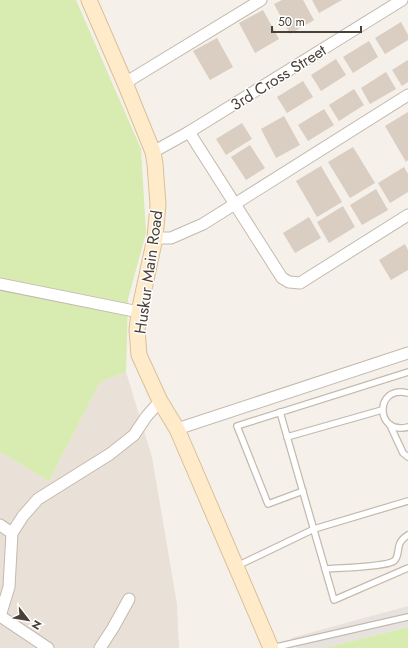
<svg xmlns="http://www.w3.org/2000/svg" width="408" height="648" viewBox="0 0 408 648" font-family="Jost,sans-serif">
<rect width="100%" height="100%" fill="#f5f0e9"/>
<polygon fill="#e9e1d7" points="126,372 152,457 177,604 179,648 0,648 0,452 49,481 100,382"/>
<polygon fill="#e8e2de" points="408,606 408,627 325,648 297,648 291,638"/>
<g fill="#d8ebb1">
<polygon points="0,0 76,0 141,149 146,233 128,299 126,372 100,382 49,481 0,452"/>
<polygon points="408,627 408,648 325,648"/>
</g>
<g fill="#dacdc1">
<polygon points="282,0 303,0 314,20 290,34 274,4"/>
<polygon points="312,0 342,0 319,13"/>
<polygon points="263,10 279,39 255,53 239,23"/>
<polygon points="401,22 408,35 408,40 385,54 375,38"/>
<polygon points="217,38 233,67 210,80 193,51"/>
<polygon points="369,41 378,57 353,73 343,57"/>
<polygon points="336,59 346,75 321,91 311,75"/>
<polygon points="408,60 408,82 402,86 392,70"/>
<polygon points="386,72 396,89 370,104 361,88"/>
<polygon points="303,81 313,97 287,113 277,97"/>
<polygon points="354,89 364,105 339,121 329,105"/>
<polygon points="324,109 334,125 308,141 298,125"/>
<polygon points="408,112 408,160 406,162 385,126"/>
<polygon points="284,116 300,145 276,158 261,129"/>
<polygon points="242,123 252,139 226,155 216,139"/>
<polygon points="250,145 265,168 246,180 231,157"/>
<polygon points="353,147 375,183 350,198 328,162"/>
<polygon points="321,166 342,202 317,217 296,181"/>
<polygon points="404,167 408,174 408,192 390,203 378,183"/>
<polygon points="376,189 388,210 362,225 350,205"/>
<polygon points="343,206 355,227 329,243 317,222"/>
<polygon points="309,217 321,238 295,253 283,233"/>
<polygon points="405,244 408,250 408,270 391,280 379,260"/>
</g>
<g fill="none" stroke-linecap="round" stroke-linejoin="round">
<defs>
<g id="lane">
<path d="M408,393C374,384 375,436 408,427"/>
<polyline points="280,412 334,600 408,568"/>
<polyline points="390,425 403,453 408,457"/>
<polyline points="287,437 382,410"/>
<polyline points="303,491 268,504 237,426 408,372"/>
<polyline points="237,566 314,529 408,501"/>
<path d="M325,569C338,568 386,567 394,561C402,554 393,544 408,535"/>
<polyline points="272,648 408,617"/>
</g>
<g id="street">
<polyline points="125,83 261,0"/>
<polyline points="189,132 282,278 289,282 300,283 408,215"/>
<polyline points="153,152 189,132 402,0"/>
<polyline points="155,238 171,238 203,224 408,95"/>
<polyline points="0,284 139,312"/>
<polyline points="177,429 408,353"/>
<polyline points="0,525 12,533 23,516 38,499 110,454 134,435 146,417 160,401"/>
<polyline points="0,616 9,587 12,533"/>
<polyline points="0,616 48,648"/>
<polyline points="100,648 113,628 129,599"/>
</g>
<polyline id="secondary" points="89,0 125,83 153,152 155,164 158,205 155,238 139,312 137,330 139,355 160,401 177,429 271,648"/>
</defs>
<use href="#lane" stroke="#c4b9ae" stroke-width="8"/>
<use href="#street" stroke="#c4b9ae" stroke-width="13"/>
<use href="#secondary" stroke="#dac099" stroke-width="17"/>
<use href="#lane" stroke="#fff" stroke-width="5.5"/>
<use href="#street" stroke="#fff" stroke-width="11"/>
<use href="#secondary" stroke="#ffebc9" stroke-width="15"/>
</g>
<g text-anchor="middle" stroke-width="3" stroke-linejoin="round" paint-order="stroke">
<g font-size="16" fill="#494037" stroke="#fff">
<text transform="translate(278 77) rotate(-32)" y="6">3rd Cross Street</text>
<text transform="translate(148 272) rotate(-82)" y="6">Huskur Main Road</text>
</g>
</g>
<g transform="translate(28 620) rotate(121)" stroke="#ffffff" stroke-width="3" paint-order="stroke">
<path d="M0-3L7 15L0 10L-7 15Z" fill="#494037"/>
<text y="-6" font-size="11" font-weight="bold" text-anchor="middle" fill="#494037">N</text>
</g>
<path d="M272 26v6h89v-6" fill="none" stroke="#494037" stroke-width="2"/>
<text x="278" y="26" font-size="12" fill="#494037" stroke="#ffffff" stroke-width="3" paint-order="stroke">50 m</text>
</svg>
